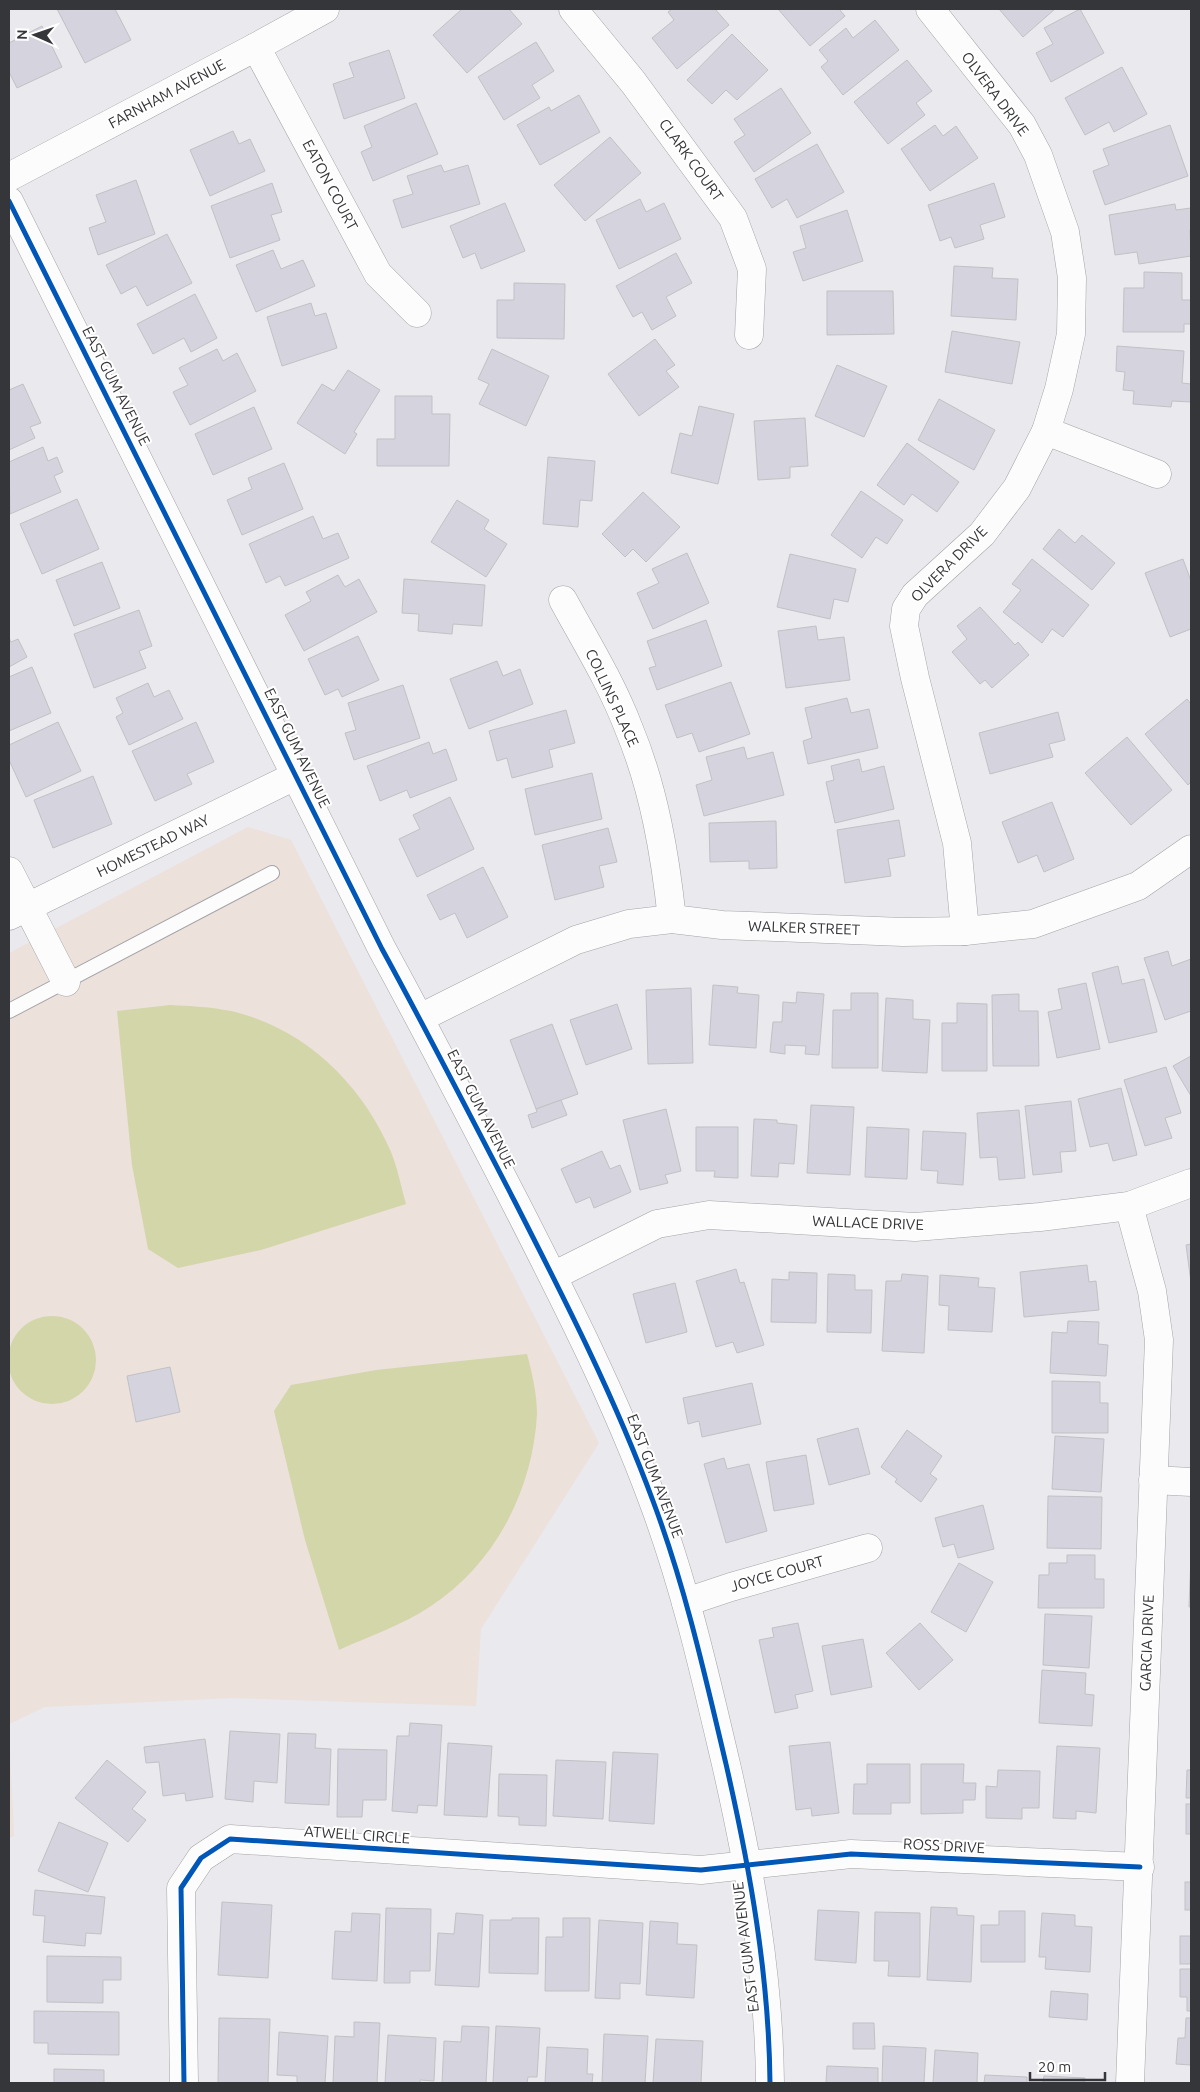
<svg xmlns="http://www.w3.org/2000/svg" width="1200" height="2092" viewBox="0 0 1200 2092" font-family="Ubuntu,sans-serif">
<rect width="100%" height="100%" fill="#e9e9ee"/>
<g fill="#ece1db">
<polygon points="248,827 291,840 599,1443 481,1629 476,1706 232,1698 45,1707 9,1724 9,953"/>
<polygon points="9,1731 14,1836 9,1838"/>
</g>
<g fill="#d2d6a9">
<path d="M170,1005C190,1006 211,1007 231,1011C305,1028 362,1084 391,1152C398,1169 401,1187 406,1204L261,1250L178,1268L148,1249L132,1165L117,1011Z"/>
<circle cx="52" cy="1360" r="44"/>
<path d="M527,1354C532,1373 537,1394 537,1414C533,1490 495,1564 431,1606C403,1625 369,1636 339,1650L305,1540L274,1411L291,1385L376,1370Z"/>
</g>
<g fill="#d4d3de" stroke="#c1c1c5">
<polygon points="57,9 115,9 131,40 85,63"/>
<polygon points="462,9 509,9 522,24 467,73 433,35"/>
<polygon points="672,9 715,9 729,25 677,69 652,38 674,20 668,12"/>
<polygon points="778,9 839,9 845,16 810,46"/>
<polygon points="999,9 1055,9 1023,37"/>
<polygon points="1080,9 1104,53 1051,82 1036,53 1053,44 1044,28"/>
<polygon points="875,20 899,50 843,95 821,67 828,61 819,50 846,28 853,38"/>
<polygon points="42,26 62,67 17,88 9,72 9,43"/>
<polygon points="732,34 768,70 737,100 726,90 712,104 687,80"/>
<polygon points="536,42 554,71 532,85 540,98 504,120 478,77"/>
<polygon points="389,50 405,98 344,119 333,84 354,77 349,63"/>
<polygon points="907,60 932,91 916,103 925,115 888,144 854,102"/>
<polygon points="1122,67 1147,114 1114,132 1109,122 1085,135 1065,98"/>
<polygon points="781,88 811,133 754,172 734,142 745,135 734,119"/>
<polygon points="579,95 600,132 540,165 517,125 549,107 551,111"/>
<polygon points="416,103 438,154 373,181 361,152 372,147 364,126"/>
<polygon points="935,125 943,136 956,126 978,158 930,191 901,149"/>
<polygon points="1170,125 1188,176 1105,205 1093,171 1109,165 1103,149"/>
<polygon points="233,131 239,144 250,139 265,171 210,196 190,150"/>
<polygon points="610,137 641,173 585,221 554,185"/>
<polygon points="817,144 844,192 797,218 787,199 772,208 755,179"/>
<polygon points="441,165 444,172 468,165 480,204 402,228 393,200 413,194 407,176"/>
<polygon points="136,180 155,234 98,255 89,228 106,222 96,195"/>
<polygon points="272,183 282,212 271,215 280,240 230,258 211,206"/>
<polygon points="994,183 1005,217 980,225 984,239 955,248 951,237 940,241 928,205"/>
<polygon points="640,199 646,212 664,203 681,239 619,269 596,220"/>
<polygon points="505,203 525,251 481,269 475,253 463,258 450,226"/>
<polygon points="1175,204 1176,210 1191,208 1191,229 1190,230 1191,256 1139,264 1137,252 1115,255 1109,215"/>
<polygon points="847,210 863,261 803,281 793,252 806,248 800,226"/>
<polygon points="167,234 192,283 147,306 136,286 121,294 106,265"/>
<polygon points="273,250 281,269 303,260 315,286 256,312 236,265"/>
<polygon points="676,253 692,283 666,297 676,316 652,330 642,312 633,317 616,286"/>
<polygon points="954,266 993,268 992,278 1018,279 1016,320 951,316"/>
<polygon points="1144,272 1182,273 1182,300 1191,300 1191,324 1184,324 1184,332 1123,332 1124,288 1144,288"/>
<polygon points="514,283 565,284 564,339 497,338 497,300 514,300"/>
<polygon points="827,291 893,291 894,334 827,335"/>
<polygon points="195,294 217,338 191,352 184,338 153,354 137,324"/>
<polygon points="311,303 315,316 326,313 337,348 282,366 267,317"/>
<polygon points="952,331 1020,342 1012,384 945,372"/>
<polygon points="655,339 675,365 666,371 679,387 639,416 608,374"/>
<polygon points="1117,346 1184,351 1182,383 1191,384 1191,402 1172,401 1171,407 1133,404 1134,391 1123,390 1125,372 1116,371"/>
<polygon points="217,349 223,361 237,353 256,391 190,425 173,392 188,385 179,368"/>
<polygon points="492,349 549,376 526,426 479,404 489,384 478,379"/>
<polygon points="837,365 887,386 864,437 815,416"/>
<polygon points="348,370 380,390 354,432 357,434 345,454 297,423 322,384 334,391"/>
<polygon points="23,384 41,423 30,427 35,438 9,450 9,390"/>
<polygon points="395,396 432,396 432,414 450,414 449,466 377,466 377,439 395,439"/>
<polygon points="939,399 995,430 974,470 918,440"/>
<polygon points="699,406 734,414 718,484 671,473 680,433 692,436"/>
<polygon points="254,407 272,449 213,475 195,434"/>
<polygon points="805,418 808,466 790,467 790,478 758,480 754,421"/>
<polygon points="907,443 959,482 937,512 912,494 904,505 877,485"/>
<polygon points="43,447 48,461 57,457 63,472 54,476 61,492 10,514 9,462"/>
<polygon points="548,457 595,461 592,501 580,500 578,527 543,524"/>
<polygon points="284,463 303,509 242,535 227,500 252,489 248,478"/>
<polygon points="861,491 903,520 887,544 876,537 862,558 831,535"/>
<polygon points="643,492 680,527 646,562 633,549 625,557 602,534"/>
<polygon points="77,499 99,549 42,574 20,524"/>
<polygon points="457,500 489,520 484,529 507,544 486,577 431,542"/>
<polygon points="313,516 323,539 338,533 349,558 285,586 280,576 266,583 249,544"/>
<polygon points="1059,529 1075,543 1082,535 1115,563 1092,590 1043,549"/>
<polygon points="687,553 709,603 653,629 637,593 659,583 652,569"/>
<polygon points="790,554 856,569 848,602 834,599 830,619 777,607"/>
<polygon points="1032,559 1089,605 1063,637 1052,629 1042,643 1003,612 1021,590 1012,584"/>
<polygon points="1183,559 1191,581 1191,629 1170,637 1145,573"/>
<polygon points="102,562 120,608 74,626 56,580"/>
<polygon points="338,575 345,587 359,579 377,612 304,651 285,615 311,601 306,592"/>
<polygon points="404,579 485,585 482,626 453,624 452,634 418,631 419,614 402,613"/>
<polygon points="980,607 1015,645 1018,642 1029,655 992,688 985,680 980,684 952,652 967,639 957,626"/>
<polygon points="139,610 152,646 139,651 146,668 94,688 74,634"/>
<polygon points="706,620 722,666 657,690 649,668 656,666 647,641"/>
<polygon points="816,626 818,640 844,637 850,680 786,688 778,631"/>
<polygon points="358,636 379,680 342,697 338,689 325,695 308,659"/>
<polygon points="9,638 11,642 18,639 27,657 9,667"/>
<polygon points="497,661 503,676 520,669 533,704 469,729 450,679"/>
<polygon points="32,667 51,713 9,731 9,677"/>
<polygon points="731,682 750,734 699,752 692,733 677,738 665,705"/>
<polygon points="148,683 154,697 169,690 183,719 129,745 116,717 123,713 116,698"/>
<polygon points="403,685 420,738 354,760 345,733 356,730 348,703"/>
<polygon points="847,698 851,713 869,709 878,748 808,764 803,741 812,738 805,708"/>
<polygon points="1187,699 1191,704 1191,782 1188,785 1145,734"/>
<polygon points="566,710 575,743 549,750 553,767 512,778 507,758 497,761 489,731"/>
<polygon points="1058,712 1065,740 1049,744 1053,757 990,774 979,733"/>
<polygon points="58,722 81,771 26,797 9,760 9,745"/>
<polygon points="196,722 214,762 187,774 192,784 155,801 132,751"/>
<polygon points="1127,737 1172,790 1131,825 1085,773"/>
<polygon points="429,742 433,754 446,749 457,780 410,798 407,790 380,801 367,766"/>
<polygon points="744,747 747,759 773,752 784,795 704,816 696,785 712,780 706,757"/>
<polygon points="859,759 862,772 884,766 894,809 835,823 826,782 834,780 831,766"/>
<polygon points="592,773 602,819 535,835 525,789"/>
<polygon points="93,776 112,824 53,848 34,800"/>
<polygon points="450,797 474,849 417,877 399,839 420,829 413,815"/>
<polygon points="1052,802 1074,859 1044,872 1037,855 1018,863 1002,822"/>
<polygon points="899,820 905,856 888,859 891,876 845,883 837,830"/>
<polygon points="776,821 777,868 749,869 749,861 710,862 709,823"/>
<polygon points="608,828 617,862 599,866 604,887 555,900 542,845"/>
<polygon points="483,867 508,917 467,938 455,913 440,920 427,895"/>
<polygon points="1168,951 1172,966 1191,959 1191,1011 1165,1020 1144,958"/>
<polygon points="1118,966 1122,984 1144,979 1157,1032 1109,1043 1092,973"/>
<polygon points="1086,983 1100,1049 1057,1058 1048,1012 1062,1009 1058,989"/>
<polygon points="713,985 738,987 737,993 759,995 756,1048 709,1045"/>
<polygon points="691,988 693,1063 648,1064 646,990"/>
<polygon points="797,992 824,994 819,1055 805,1054 806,1046 785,1045 785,1054 770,1052 773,1022 782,1022 783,1002 796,1003"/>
<polygon points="851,993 878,993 878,1068 832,1068 833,1010 851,1010"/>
<polygon points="1019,994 1019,1011 1038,1011 1039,1066 993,1066 992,995"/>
<polygon points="886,998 913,1000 913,1019 930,1020 927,1073 882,1071"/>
<polygon points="957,1003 987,1004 987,1071 942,1071 942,1023 957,1023"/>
<polygon points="617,1004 632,1049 586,1065 570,1020"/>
<polygon points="552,1024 578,1094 536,1109 510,1040"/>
<polygon points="1191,1056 1191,1096 1173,1066"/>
<polygon points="1166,1067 1181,1113 1165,1118 1172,1138 1145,1146 1124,1080"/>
<polygon points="1121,1088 1137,1155 1113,1161 1108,1143 1090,1147 1078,1099"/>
<polygon points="561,1100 567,1115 532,1128 528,1115 537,1112 536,1109"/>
<polygon points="1071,1101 1076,1151 1060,1152 1062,1172 1033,1175 1025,1106"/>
<polygon points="811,1105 854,1107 850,1175 807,1173"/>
<polygon points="666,1109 681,1171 665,1175 668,1183 640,1190 623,1120"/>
<polygon points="1019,1110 1025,1178 999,1180 997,1157 980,1158 977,1113"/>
<polygon points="754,1119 777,1120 777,1123 797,1125 794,1164 779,1163 778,1177 751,1176"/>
<polygon points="696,1127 738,1127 738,1178 714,1177 715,1171 696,1171"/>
<polygon points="867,1127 909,1129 907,1179 865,1177"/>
<polygon points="923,1131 966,1133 963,1185 937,1183 938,1171 921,1170"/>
<polygon points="602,1151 610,1169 620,1165 631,1192 594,1208 590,1197 576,1203 561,1169"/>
<polygon points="1191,1244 1191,1282 1186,1245"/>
<polygon points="1087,1265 1089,1282 1096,1281 1099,1310 1024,1317 1020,1272"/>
<polygon points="736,1269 740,1283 744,1282 764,1345 737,1353 733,1342 716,1347 696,1281"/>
<polygon points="789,1272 817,1273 816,1323 771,1322 772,1279 789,1280"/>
<polygon points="828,1274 855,1275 855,1290 872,1290 871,1333 827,1332"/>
<polygon points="902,1274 928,1276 924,1353 882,1351 886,1281 901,1281"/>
<polygon points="940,1275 979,1278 978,1287 995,1288 992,1332 948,1330 949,1306 939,1305"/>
<polygon points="675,1283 687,1332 646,1343 633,1294"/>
<polygon points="1068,1321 1099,1322 1098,1344 1108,1345 1106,1376 1050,1373 1052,1332 1067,1333"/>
<polygon points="170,1367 180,1412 136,1422 127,1376"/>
<polygon points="1052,1381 1100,1382 1100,1403 1108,1403 1108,1433 1052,1433"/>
<polygon points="752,1383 761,1424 702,1437 699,1421 688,1424 683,1398"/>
<polygon points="858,1428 870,1474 829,1485 817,1439"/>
<polygon points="907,1430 942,1456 930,1474 937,1479 921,1502 895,1482 897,1479 881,1467"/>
<polygon points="1055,1436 1104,1439 1101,1492 1052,1489"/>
<polygon points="806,1455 814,1504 774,1511 766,1462"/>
<polygon points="724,1458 727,1469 749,1464 767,1531 726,1543 704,1464"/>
<polygon points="1048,1496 1102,1497 1101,1549 1047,1548"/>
<polygon points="983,1505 994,1549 958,1558 954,1544 943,1547 935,1518"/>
<polygon points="1067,1555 1095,1555 1095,1579 1104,1579 1104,1608 1038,1608 1039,1575 1049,1575 1049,1563 1067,1563"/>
<polygon points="1191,1556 1191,1607 1189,1607"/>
<polygon points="959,1563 993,1582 966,1632 931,1612"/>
<polygon points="1045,1614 1092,1616 1089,1668 1043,1665"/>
<polygon points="798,1623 813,1691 795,1695 798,1708 775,1713 759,1640 774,1637 772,1628"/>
<polygon points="920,1623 953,1660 919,1690 886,1653"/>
<polygon points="863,1639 872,1687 831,1695 822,1646"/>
<polygon points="1042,1670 1086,1673 1085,1694 1094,1695 1092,1726 1039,1723"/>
<polygon points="410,1723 442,1725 437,1806 418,1805 417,1813 392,1811 397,1736 409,1736"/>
<polygon points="230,1731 280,1734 277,1783 254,1781 253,1802 225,1799"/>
<polygon points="288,1733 316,1734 315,1748 331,1749 329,1805 285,1803"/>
<polygon points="205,1739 213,1797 186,1801 185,1793 163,1796 159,1762 146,1763 144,1747"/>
<polygon points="830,1742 839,1813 812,1816 811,1808 796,1810 789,1746"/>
<polygon points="448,1743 492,1746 487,1817 444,1815"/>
<polygon points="1057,1746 1100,1748 1096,1813 1076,1811 1076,1819 1053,1818"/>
<polygon points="338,1749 387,1750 386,1800 363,1800 362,1817 337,1817"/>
<polygon points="613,1752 658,1754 654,1824 609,1821"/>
<polygon points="107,1760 146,1792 132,1809 146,1820 128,1842 75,1798"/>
<polygon points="556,1760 606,1762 603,1819 553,1816"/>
<polygon points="867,1764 910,1764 910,1803 891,1803 891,1814 853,1814 854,1784 867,1784"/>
<polygon points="921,1764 964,1764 963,1783 976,1783 975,1800 963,1800 963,1813 921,1814"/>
<polygon points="998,1770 1040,1771 1039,1808 1022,1808 1022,1819 986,1818 986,1786 997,1787"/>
<polygon points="1187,1770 1191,1770 1191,1798 1186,1798"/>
<polygon points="499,1774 547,1775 546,1826 519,1825 519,1817 498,1816"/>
<rect x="1186" y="1804" width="5" height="30"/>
<polygon points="59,1822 108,1843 88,1892 38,1871"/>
<rect x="1185" y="1882" width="6" height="28"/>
<polygon points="35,1890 105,1897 101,1934 86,1933 85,1946 43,1942 45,1916 33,1915"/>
<polygon points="222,1902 272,1905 268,1978 218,1975"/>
<polygon points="931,1907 957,1908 957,1915 974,1916 971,1982 927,1980"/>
<polygon points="386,1908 431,1909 430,1971 410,1971 410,1983 384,1983"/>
<polygon points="818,1910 859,1912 856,1963 815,1960"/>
<polygon points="999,1911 1025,1911 1025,1962 981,1962 981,1925 999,1925"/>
<polygon points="875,1912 920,1913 920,1977 888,1976 889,1961 874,1961"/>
<polygon points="352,1913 380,1914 377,1981 332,1979 335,1931 351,1932"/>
<polygon points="456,1913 483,1915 479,1987 435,1985 438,1933 454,1934"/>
<polygon points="1042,1913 1075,1915 1075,1926 1092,1927 1090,1972 1045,1969 1046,1957 1039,1957"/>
<polygon points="512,1918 539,1918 538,1974 489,1973 490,1920 512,1920"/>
<polygon points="563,1918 590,1918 589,1991 545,1991 546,1937 563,1937"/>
<polygon points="599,1920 643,1923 640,1984 620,1983 620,1999 595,1998"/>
<polygon points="650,1921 678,1923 677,1944 697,1945 694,1998 646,1995"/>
<rect x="1180" y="1936" width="11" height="28"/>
<polygon points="47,1956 121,1957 121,1980 103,1980 103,2003 47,2002"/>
<polygon points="1180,1969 1191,1969 1191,2011 1187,2011 1187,1997 1180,1997"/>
<polygon points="1051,1991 1088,1994 1087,2020 1049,2017"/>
<polygon points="34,2011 119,2012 119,2055 48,2054 48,2043 34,2043"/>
<polygon points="219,2018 270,2019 268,2083 218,2083"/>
<polygon points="1186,2018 1191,2018 1191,2065 1176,2064 1178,2038 1185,2038"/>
<polygon points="354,2022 380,2023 377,2083 333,2083 335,2036 354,2037"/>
<polygon points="853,2023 874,2023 875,2049 853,2049"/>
<polygon points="462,2026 489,2027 486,2083 442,2083 444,2041 461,2042"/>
<polygon points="496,2026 540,2028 537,2077 528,2077 527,2083 493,2083"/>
<polygon points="279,2032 328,2036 325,2083 297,2083 297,2076 277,2075"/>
<polygon points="604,2034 648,2036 645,2083 602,2083"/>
<polygon points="388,2035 436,2038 434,2081 420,2080 420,2083 385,2083"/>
<polygon points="656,2039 703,2041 701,2083 653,2083"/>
<polygon points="883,2046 926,2048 924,2083 882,2083"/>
<polygon points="547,2047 588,2049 587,2074 593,2074 592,2083 545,2083"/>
<polygon points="935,2050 978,2053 977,2083 933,2083"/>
<polygon points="827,2066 878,2068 878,2083 826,2083"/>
<polygon points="54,2069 104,2070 104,2083 54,2083"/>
<polygon points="985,2075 1027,2077 1027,2083 984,2083"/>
<polygon points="1044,2076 1085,2078 1084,2083 1043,2083"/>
</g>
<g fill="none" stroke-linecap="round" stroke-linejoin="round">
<defs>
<polyline id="lane" points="9,1011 272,873"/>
<g id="street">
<polyline points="573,9 633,82 733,218 752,269 749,335"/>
<polyline points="930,9 1022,125 1038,155 1065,232 1072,278 1071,334 1059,389 1046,431 1017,488 982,534 915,595 906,609 904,626 915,678 957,843 965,931"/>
<polyline points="256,47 378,274 417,313"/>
<polyline points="1046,431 1157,474"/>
<path d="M563,600C586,642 612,684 629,729C654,789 665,854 672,919"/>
<polyline points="9,871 66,982"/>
<polyline points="9,916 297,775"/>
<polyline points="420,1018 576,940 629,924 672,919 722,925 903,932 965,931 1033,924 1138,886 1191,849"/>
<polyline points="1129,1206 1152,1291 1159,1340 1130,2083"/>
<polyline points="553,1276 657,1224 709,1215 915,1227 1040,1217 1129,1206 1191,1183"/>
<polyline points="1153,1480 1191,1482"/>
<polyline points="686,1602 731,1587 868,1548"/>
<polyline points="184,2083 181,1888 201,1858 230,1839 701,1870 851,1854 1140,1867"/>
</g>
<g id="secondary">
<polyline points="9,177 256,47 325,9"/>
<path d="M9,201L382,949C428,1033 471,1117 515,1202C565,1300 615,1398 653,1501C685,1586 705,1675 726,1764C750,1869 769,1975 770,2083"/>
</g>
</defs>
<use href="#lane" stroke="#a4a4a8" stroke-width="16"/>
<use href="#street" stroke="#a4a4a8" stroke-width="29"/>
<use href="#secondary" stroke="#a4a4a8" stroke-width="29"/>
<use href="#lane" stroke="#fcfcfc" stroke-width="14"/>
<use href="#street" stroke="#fcfcfc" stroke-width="28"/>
<use href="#secondary" stroke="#fcfcfc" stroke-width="28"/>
<defs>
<g id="cycleway">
<path d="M9,201L382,949C428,1033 471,1117 515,1202C565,1300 615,1398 653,1501C685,1586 705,1675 726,1764C750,1869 769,1975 770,2083"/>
<polyline points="184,2083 181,1888 201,1858 230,1839 701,1870 851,1854 1140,1867"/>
</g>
</defs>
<use href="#cycleway" stroke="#fff" stroke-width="8"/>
<use href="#cycleway" stroke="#0057b8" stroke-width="5"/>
</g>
<g text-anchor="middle" stroke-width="4" stroke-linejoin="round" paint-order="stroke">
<g font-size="15" fill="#353639" stroke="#fff">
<text transform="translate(167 94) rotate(-28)" y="5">FARNHAM AVENUE</text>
<text transform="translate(995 94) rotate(53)" y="5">OLVERA DRIVE</text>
<text transform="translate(691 160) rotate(54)" y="5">CLARK COURT</text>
<text transform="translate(330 185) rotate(62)" y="5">EATON COURT</text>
<text transform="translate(116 386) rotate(63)" y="5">EAST GUM AVENUE</text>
<text transform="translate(949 564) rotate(-45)" y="5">OLVERA DRIVE</text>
<text transform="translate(612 698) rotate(65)" y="5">COLLINS PLACE</text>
<text transform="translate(297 748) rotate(64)" y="5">EAST GUM AVENUE</text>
<text transform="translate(153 846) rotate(-26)" y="5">HOMESTEAD WAY</text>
<text transform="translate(804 928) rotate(2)" y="5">WALKER STREET</text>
<text transform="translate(481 1109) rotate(63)" y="5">EAST GUM AVENUE</text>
<text transform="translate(868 1223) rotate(2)" y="5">WALLACE DRIVE</text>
<text transform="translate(655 1476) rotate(69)" y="5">EAST GUM AVENUE</text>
<text transform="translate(777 1574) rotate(-16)" y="5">JOYCE COURT</text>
<text transform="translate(1147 1643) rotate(-88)" y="5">GARCIA DRIVE</text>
<text transform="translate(357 1835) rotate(4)" y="5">ATWELL CIRCLE</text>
<text transform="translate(944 1846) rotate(3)" y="5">ROSS DRIVE</text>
<text transform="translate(746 1947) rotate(-97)" y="5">EAST GUM AVENUE</text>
</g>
</g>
<rect width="1200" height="2092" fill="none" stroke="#353639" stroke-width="20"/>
<g transform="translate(35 35) rotate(272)" stroke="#ffffff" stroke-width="4" paint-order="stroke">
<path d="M0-4L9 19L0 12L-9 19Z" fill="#353639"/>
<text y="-8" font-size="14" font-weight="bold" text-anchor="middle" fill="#353639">N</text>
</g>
<path d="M1030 2072v8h75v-8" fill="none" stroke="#353639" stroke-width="2.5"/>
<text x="1038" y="2072" font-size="15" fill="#353639" stroke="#ffffff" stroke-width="4" paint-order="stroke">20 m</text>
</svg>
